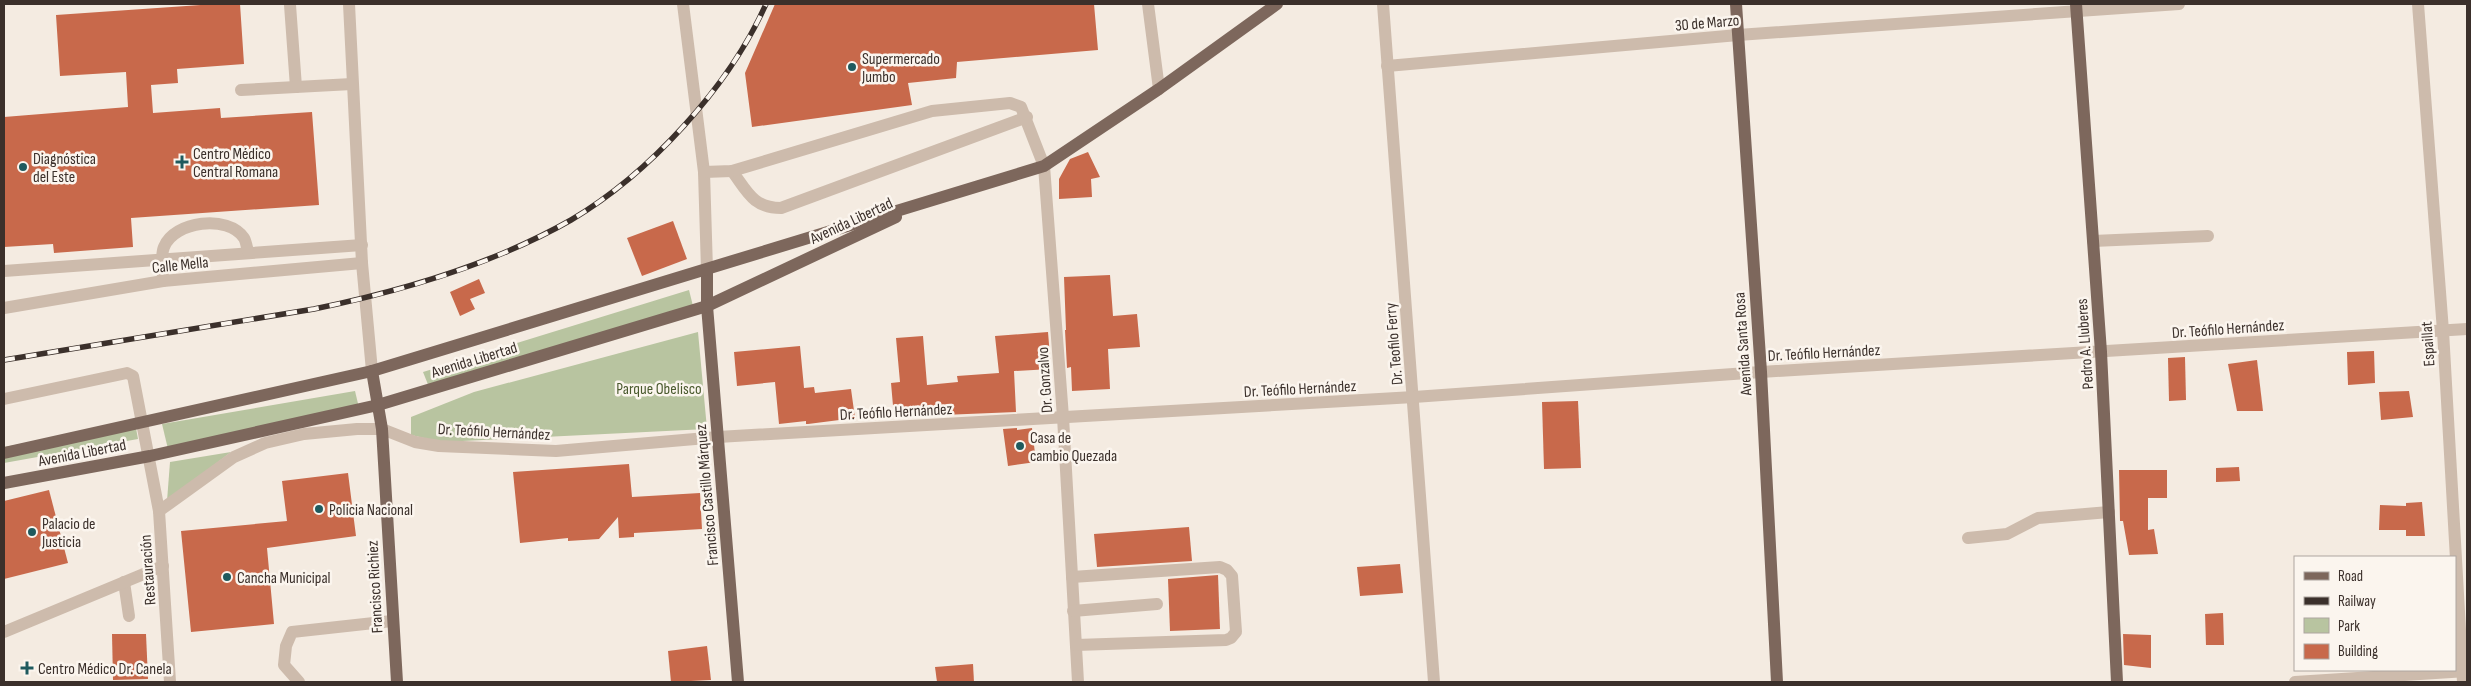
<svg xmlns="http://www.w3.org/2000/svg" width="2471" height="686" viewBox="0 0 2471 686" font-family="'Sofia Sans Condensed',sans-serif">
<rect width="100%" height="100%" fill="#f4ebe1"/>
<g fill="#b8c4a0">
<polygon points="689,290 695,314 431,392 423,372"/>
<polygon points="698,332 707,429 441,442 411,435 411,417 474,392"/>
<polygon points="355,391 360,412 168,449 162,424"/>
<polygon points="135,423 138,439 4,463 4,447"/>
<polygon points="231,452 167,501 170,462"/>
</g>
<g fill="#c8694b">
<polygon points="215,4 240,4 244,64 177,69 178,83 151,85 153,113 220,108 221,118 312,112 319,205 131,218 133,247 54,253 53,244 4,247 4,117 128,107 126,72 60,76 56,15"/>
<polygon points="775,4 1094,4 1098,50 957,62 956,78 908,83 912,105 752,127 745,73"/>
<polygon points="1088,152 1100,177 1091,179 1092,197 1059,199 1059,179 1070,159"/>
<polygon points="673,221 687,259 642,276 627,238"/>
<polygon points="1110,275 1113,316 1137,314 1140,347 1108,349 1110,389 1072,391 1071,367 1067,368 1065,330 1066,330 1064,277"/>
<polygon points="479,279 485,293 470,299 475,309 460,316 450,292"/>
<polygon points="1048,332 1051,369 1014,371 1016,412 894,417 891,383 900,382 896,338 923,336 927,385 958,382 957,376 999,373 995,336"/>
<polygon points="800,346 804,388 814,387 815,393 851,389 855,418 808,424 806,424 806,421 779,424 775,382 737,386 734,352"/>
<polygon points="2374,351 2375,383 2348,385 2347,352"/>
<polygon points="2185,357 2186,400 2169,401 2168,358"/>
<polygon points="2257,360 2263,411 2237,411 2228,364"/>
<polygon points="2409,391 2413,417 2381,420 2379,392"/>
<polygon points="1578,401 1581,468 1544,469 1542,402"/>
<polygon points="1017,428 1017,430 1032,428 1036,462 1008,466 1003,429"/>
<polygon points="629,464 632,497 700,493 702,529 634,533 634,537 619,538 618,517 599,539 568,541 568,538 520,543 513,472"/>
<polygon points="2239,467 2240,481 2216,482 2216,468"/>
<polygon points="2119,470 2167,470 2167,498 2148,498 2148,530 2154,529 2158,554 2129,555 2123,521 2120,521"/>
<polygon points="348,473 356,536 267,548 274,624 191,632 181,531 287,521 282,481"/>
<polygon points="49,490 68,563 4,579 4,501"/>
<polygon points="2422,502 2425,536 2406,536 2406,530 2379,530 2380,505 2406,506 2406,503"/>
<polygon points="1189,527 1192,561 1097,567 1094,534"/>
<polygon points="1400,564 1403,593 1360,596 1357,567"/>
<polygon points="1218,575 1220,629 1170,631 1168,579"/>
<polygon points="2223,613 2224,645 2206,645 2205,614"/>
<polygon points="112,634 146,634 148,679 113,680"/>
<polygon points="2123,634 2151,635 2151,668 2124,665"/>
<polygon points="707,646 711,680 671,682 668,651"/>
<polygon points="973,664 974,682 937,682 935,667"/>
</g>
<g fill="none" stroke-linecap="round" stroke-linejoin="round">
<g stroke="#cdbbac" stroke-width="12">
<polyline points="349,4 362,263 372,371"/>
<polyline points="683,4 704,172 707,270"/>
<polyline points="1148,4 1159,89"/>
<polyline points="1383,4 1434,682"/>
<polyline points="2418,4 2443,331 2463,682"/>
<polyline points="290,5 296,87"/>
<polyline points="1387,66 1738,35 2179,4"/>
<polyline points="241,90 352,84"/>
<path d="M732,171C747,191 753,208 781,208L1027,117"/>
<polyline points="704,172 732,171 932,111 1010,103 1021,107 1044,166 1063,417 1078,682"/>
<polyline points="2093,241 2208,236"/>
<polyline points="4,271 362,245"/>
<path d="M163,281C163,271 160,256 164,247C174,221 228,214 244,238C246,241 247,248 248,252"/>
<polyline points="4,308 163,281 362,263"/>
<polyline points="4,399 127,373 133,376 159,511 170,682"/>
<polyline points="159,511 234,457 265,443 304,434 357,429 382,429 415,442 439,446 556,451 718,437 1414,397 1761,372 2467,329"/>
<polyline points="1968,538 2007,534 2038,518 2109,512"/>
<polyline points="1072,577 1220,567 1227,570 1232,576 1236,632 1231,638 1226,640 1076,645"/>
<polyline points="124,582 129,616"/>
<polyline points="1073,611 1157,604"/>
<polyline points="4,632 163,566"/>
<polyline points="299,682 284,665 286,646 292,632 392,621"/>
<polyline points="2295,682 2467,671"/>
</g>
<g stroke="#7d675c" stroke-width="12">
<polyline points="1736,4 1761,372 1777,682"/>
<polyline points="2076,4 2101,352 2117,682"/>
<polyline points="707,270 707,306 738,682"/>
<polyline points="372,371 382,429 397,682"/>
<polyline points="4,453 372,371 1044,166 1159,89 1277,4"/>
<polyline points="4,483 150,456 378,405 707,306 896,217"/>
</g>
<defs>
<path id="rail" d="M4,360L314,309C402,291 492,265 571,220C649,174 729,87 766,4"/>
</defs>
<use href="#rail" stroke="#3b302b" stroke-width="5.5"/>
<use href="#rail" stroke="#fbf5ee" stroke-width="4" stroke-dasharray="11" stroke-linecap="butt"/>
</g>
<g fill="#1f5a5e" stroke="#fbf5ee" stroke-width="2">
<circle cx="852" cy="67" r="5"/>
<path d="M179.5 154.5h5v5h5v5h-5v5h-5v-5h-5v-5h5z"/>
<circle cx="23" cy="167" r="5"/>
<circle cx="1020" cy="446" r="5"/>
<circle cx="319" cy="509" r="5"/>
<circle cx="32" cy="532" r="5"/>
<circle cx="227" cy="577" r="5"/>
<path d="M24.5 660.5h5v5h5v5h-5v5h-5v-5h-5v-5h5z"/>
</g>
<g text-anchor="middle" stroke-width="5" stroke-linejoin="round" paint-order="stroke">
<g font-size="16" fill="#3b302b" stroke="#fbf5ee">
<text transform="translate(1707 22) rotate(-5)" y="6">30 de Marzo</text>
<text transform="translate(851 220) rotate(-25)" y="6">Avenida Libertad</text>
<text transform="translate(180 264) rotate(-6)" y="6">Calle Mella</text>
<text transform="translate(2228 328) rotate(-4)" y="6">Dr. Teófilo Hernández</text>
<text transform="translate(1393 344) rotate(-95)" y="6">Dr. Teofilo Ferry</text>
<text transform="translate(1742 344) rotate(-94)" y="6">Avenida Santa Rosa</text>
<text transform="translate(2084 344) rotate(-94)" y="6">Pedro A. Lluberes</text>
<text transform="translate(2427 344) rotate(-94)" y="6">Espaillat</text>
<text transform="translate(1824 352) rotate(-3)" y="6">Dr. Teófilo Hernández</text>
<text transform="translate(474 359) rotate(-17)" y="6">Avenida Libertad</text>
<text transform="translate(1044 380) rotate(-94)" y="6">Dr. Gonzalvo</text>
<text transform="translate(1300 388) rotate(-3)" y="6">Dr. Teófilo Hernández</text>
<text transform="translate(896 411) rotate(-3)" y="6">Dr. Teófilo Hernández</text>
<text transform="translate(494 431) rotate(3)" y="6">Dr. Teófilo Hernández</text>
<text transform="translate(82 452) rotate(-11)" y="6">Avenida Libertad</text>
<text transform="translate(706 495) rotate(-95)" y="6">Francisco Castillo Márquez</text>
<text transform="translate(147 570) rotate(-94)" y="6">Restauración</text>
<text transform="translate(374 587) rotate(-93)" y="6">Francisco Richiez</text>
</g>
<g font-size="16" fill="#3b302b" stroke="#fbf5ee" text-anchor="start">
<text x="862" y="64">Supermercado<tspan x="862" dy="18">Jumbo</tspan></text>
<text x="193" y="159">Centro Médico<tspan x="193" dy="18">Central Romana</tspan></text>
<text x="33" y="164">Diagnóstica<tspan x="33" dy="18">del Este</tspan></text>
<text x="1030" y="443">Casa de<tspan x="1030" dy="18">cambio Quezada</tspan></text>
<text x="329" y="515">Policia Nacional</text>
<text x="42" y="529">Palacio de<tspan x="42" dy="18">Justicia</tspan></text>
<text x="237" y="583">Cancha Municipal</text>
<text x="38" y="674">Centro Médico Dr. Canela</text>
</g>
<g font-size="16" fill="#4a5a2e" stroke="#fbf5ee">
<text x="659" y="394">Parque Obelisco</text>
</g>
</g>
<rect width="2471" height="686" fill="none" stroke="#3b302b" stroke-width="10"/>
<rect x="2294" y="556" width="162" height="115" fill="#fbf5ee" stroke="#aea6a0"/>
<rect x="2304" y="572" width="25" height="8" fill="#7d675c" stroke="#aea6a0"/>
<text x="2338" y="581" font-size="15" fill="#3b302b">Road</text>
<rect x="2304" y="597" width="25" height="8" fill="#3b302b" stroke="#aea6a0"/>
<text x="2338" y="606" font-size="15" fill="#3b302b">Railway</text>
<rect x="2304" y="618" width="25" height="15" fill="#b8c4a0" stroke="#aea6a0"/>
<text x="2338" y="631" font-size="15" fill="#3b302b">Park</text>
<rect x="2304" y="644" width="25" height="15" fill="#c8694b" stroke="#aea6a0"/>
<text x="2338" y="656" font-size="15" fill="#3b302b">Building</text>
</svg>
